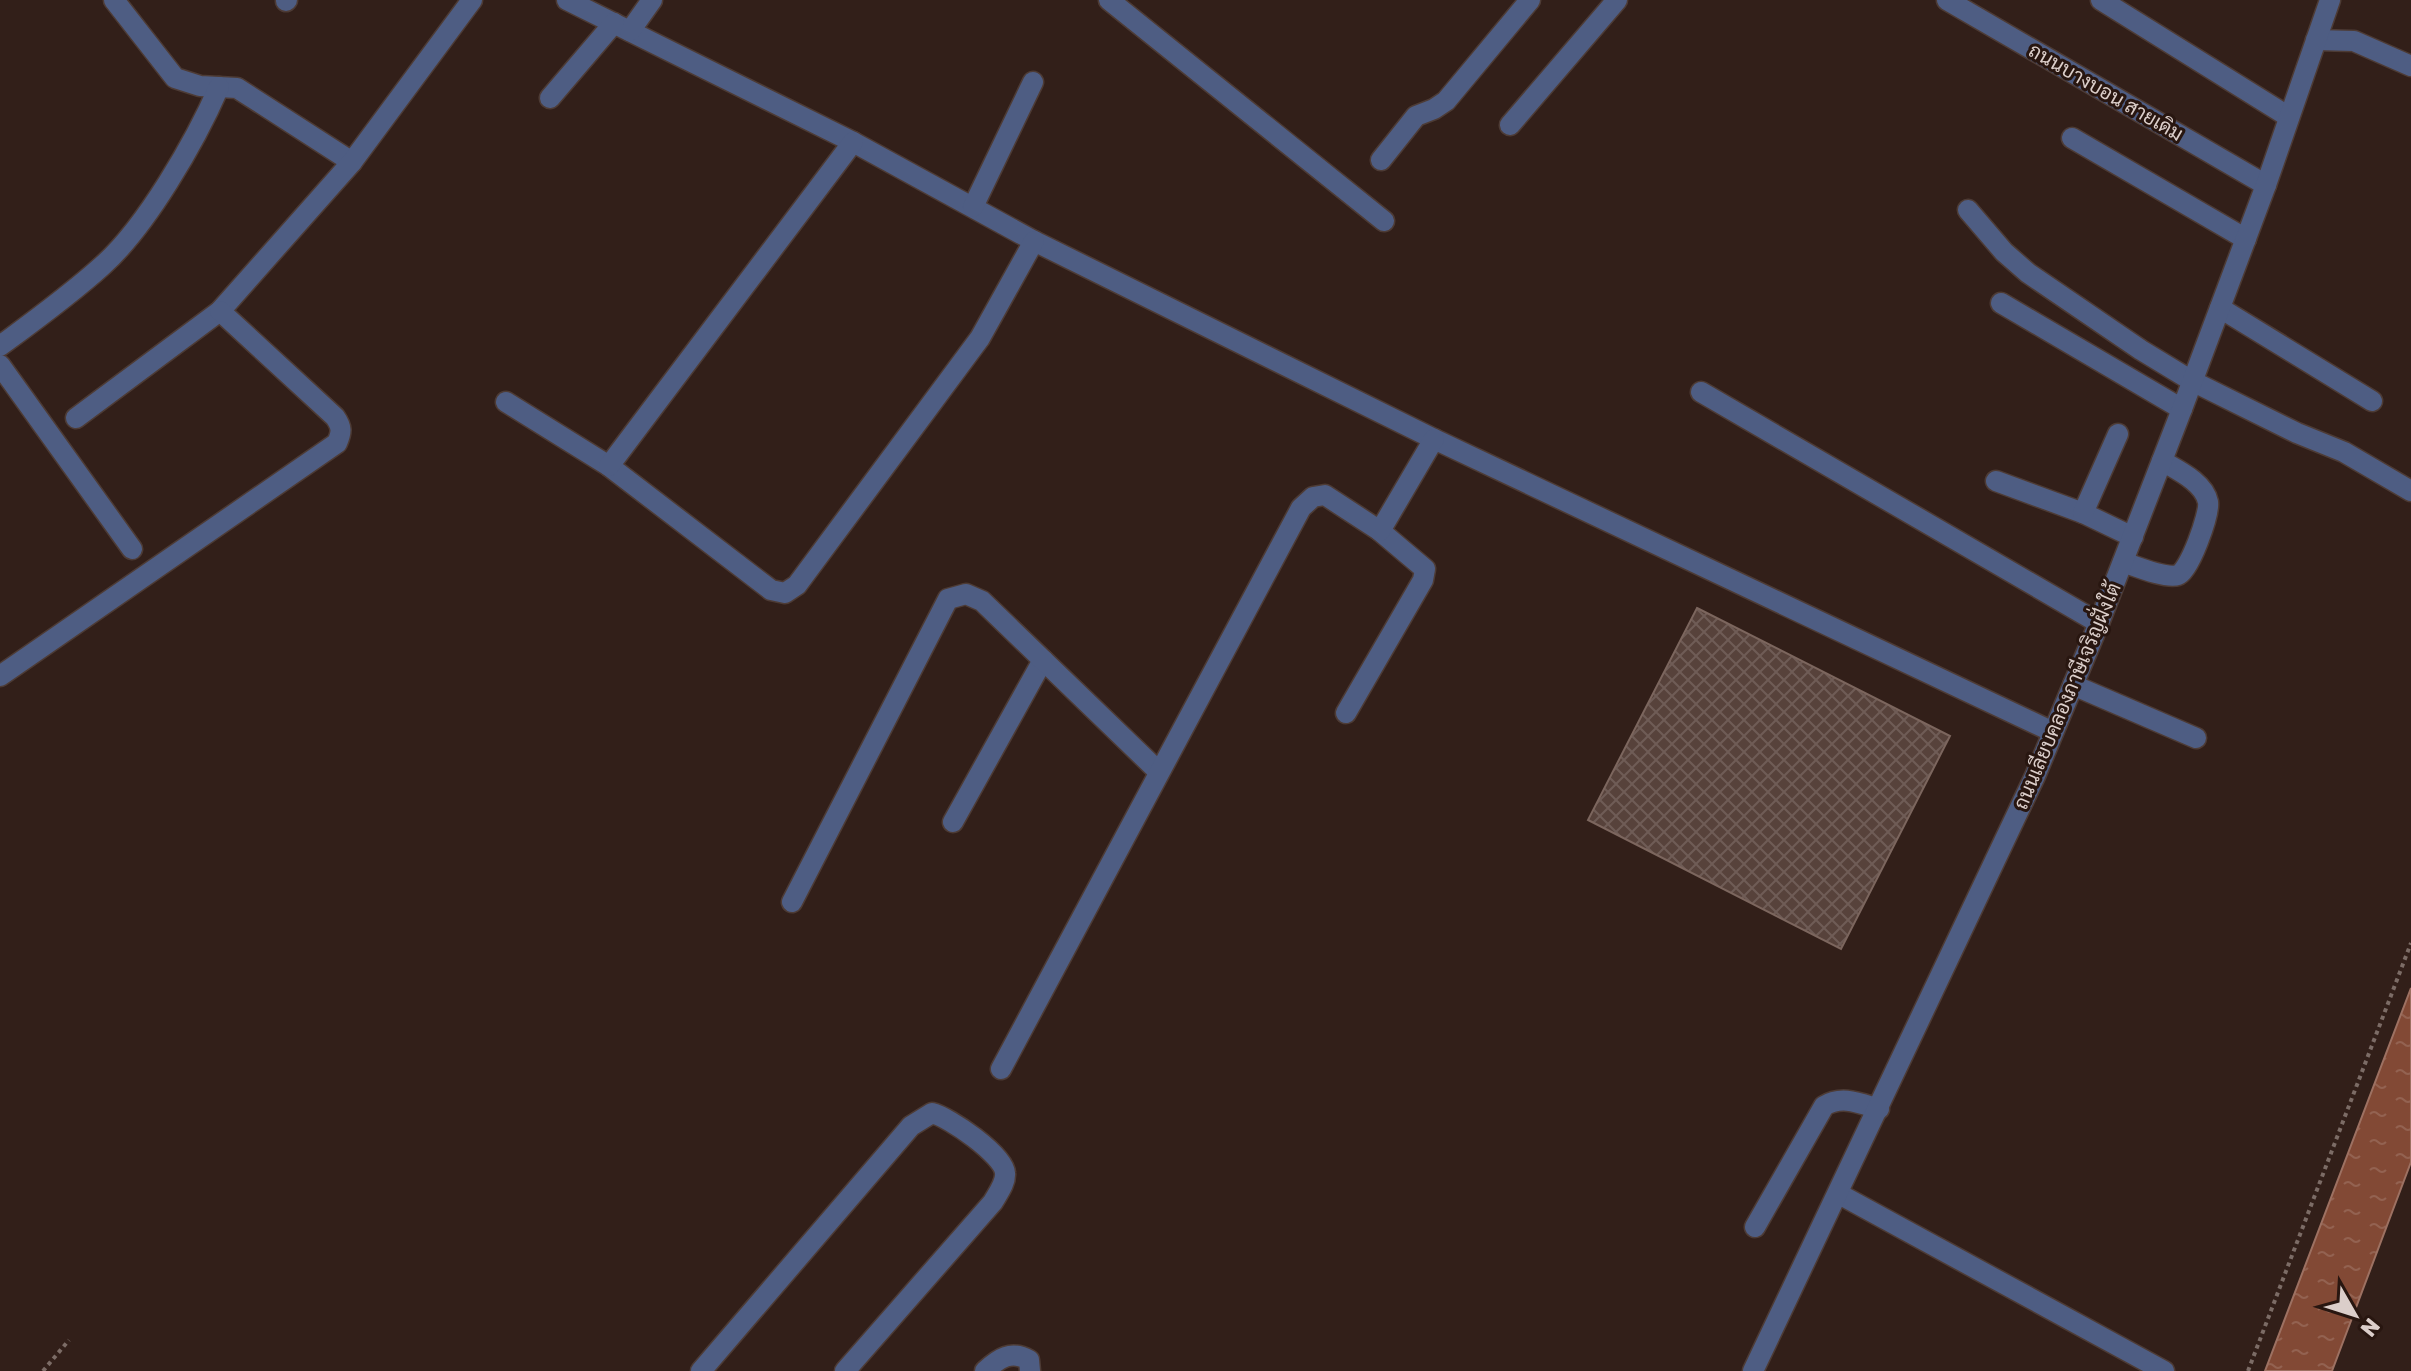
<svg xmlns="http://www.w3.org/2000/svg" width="2411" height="1371" viewBox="0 0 2411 1371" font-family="Rubik,Sarabun,sans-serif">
<defs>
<pattern id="water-ripples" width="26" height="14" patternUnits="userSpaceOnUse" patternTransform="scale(2)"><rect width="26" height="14" fill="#824935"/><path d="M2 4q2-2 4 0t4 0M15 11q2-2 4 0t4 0" fill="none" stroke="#936251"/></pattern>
<pattern id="building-cross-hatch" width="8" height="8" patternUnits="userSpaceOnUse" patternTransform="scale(2)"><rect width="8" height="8" fill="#57423b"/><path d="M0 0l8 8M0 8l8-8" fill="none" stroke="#6f5c56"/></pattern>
</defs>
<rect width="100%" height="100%" fill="#321f19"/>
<polygon fill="url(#water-ripples)" stroke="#9d7162" stroke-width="2" points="2411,988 2411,1162 2332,1371 2265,1371"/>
<polygon fill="url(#building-cross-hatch)" stroke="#7c665e" stroke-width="2" points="1697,608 1950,736 1841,949 1588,820"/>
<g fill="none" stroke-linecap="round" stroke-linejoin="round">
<defs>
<g id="minor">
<polyline points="114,0 175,78 200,86 237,88 352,162"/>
<polyline points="567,0 853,142 1034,241 1434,439 2053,732"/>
<polyline points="1109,0 1384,221"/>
<polyline points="1947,0 2266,185"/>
<polyline points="2101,0 2289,117"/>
<polyline points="286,1 287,0"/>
<polyline points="630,31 652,0"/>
<polyline points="2316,40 2354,41 2411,66"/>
<polyline points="550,98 614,23"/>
<polyline points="1510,125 1617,0"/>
<polyline points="2072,138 2246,239"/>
<polyline points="1381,160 1416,116 1434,109 1446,101 1530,0"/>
<polyline points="973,207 1033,82"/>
<polyline points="1968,210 2004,252 2028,273 2141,350 2192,381 2297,433 2344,452 2411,491"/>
<polyline points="2001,303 2182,409"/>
<polyline points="2220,308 2372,401"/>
<path d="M0,346C34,321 70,295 102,266C146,227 195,142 219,87"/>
<polyline points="0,365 132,549"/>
<polyline points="1701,392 2099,623"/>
<polyline points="506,402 609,466 771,590 785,593 797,585 980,338 1034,241"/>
<polyline points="76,418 220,311 352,162 472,0"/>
<polyline points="609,466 853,142"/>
<polyline points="1996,481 2083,513 2133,537"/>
<polyline points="2083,513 2118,434"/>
<path d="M2123,562C2135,566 2166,579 2178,575C2189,572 2210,514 2208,502C2204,482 2177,470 2162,461"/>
<path d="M0,676L337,443C342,432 342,427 335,417L220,311"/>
<polyline points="2073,685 2196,738"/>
<polyline points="1346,713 1423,580 1425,569 1380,531"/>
<polyline points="953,822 1043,660"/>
<polyline points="792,902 948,599 966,594 982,601 1158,771"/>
<polyline points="1001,1069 1301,508 1313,497 1325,495 1380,531 1434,439"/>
<polyline points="1839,1194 2164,1371"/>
<path d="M1755,1227L1824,1106C1842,1095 1859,1103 1879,1109"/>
<path d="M701,1371L911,1126L932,1113C949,1117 1004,1155 1005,1173C1006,1183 998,1193 993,1202L845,1371"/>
<path d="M985,1371C999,1358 1011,1350 1029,1360L1030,1371"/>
<polyline points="1753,1371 2035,776 2099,623 2182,409 2266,185 2330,0"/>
</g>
</defs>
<use href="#minor" stroke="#4d3b35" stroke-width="23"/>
<g stroke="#7c6c66" stroke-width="4" stroke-dasharray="4 4" stroke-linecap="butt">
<polyline points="43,1371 69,1340"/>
<polyline points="2248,1371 2411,943"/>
</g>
<use href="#minor" stroke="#4e5d83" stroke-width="20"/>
</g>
<g text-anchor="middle" stroke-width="6" stroke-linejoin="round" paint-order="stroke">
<g font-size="20" fill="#dbceca" stroke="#281610">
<text transform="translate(2106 92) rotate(30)" y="7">ถนนบางบอน สายเดิม</text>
<text transform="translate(2067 696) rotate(-67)" y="7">ถนนเลียบคลองภาษีเจริญฝั่งใต้</text>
</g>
</g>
<g transform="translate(2355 1315) rotate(129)" stroke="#281610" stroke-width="6" paint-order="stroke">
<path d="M0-6L14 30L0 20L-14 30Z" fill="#dbceca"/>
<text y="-12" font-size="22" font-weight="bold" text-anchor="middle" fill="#dbceca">N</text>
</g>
</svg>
